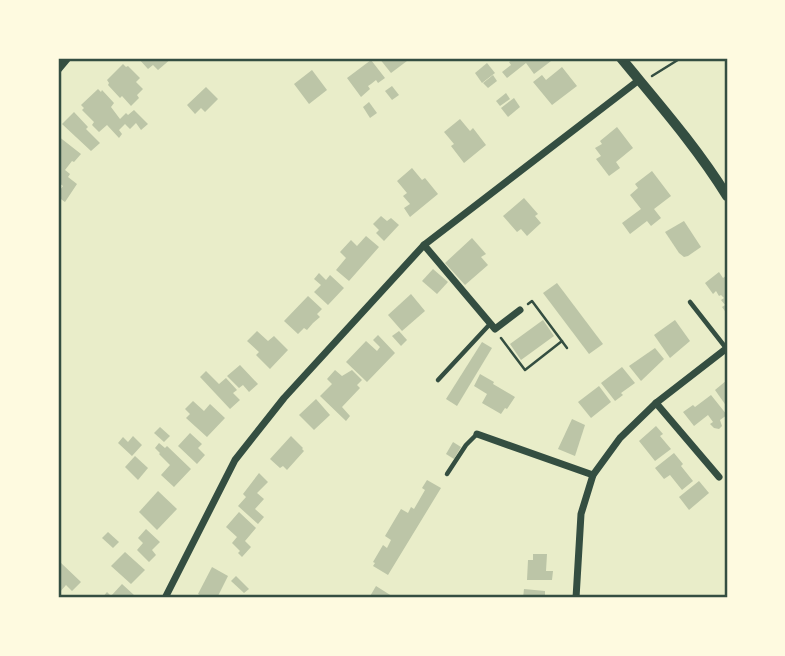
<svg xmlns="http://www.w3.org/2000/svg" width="785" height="656" viewBox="0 0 785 656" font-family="'Golos Text',sans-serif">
<rect width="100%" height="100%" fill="#e9edc9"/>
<g fill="#bcc5a7">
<polygon points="138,58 172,58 158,70 153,65 148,69"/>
<polygon points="379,58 411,58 391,73"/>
<polygon points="515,58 555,58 534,74 526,63 507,78 502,72 511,65 509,62"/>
<polygon points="371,60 385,78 378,83 376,80 371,84 368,86 370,89 361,97 347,78"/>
<polygon points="487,63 495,73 482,83 475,73"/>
<polygon points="123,64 126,67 128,66 140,78 136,82 143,89 137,95 139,98 131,106 122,96 120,98 108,85 109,83 107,80"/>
<polygon points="562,67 577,86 552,105 533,82 542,75 546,80"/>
<polygon points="312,70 327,90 309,104 294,84"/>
<polygon points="493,75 497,81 488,88 483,83"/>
<polygon points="392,86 399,95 392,100 385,91"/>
<polygon points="206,87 218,99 205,112 201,108 195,114 187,105"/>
<polygon points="98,89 101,92 102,90 114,103 111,107 120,119 126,113 128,115 134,110 148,124 141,130 136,123 130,129 125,124 119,130 122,134 119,138 107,125 99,132 92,125 94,122 82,110 84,108 81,105"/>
<polygon points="506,93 510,99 500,106 496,101"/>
<polygon points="514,98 520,107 508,117 501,108"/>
<polygon points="369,102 377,113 370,118 363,107"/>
<polygon points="74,112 88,127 86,129 100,143 91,151 62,124"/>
<polygon points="460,119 470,131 473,128 486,145 464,163 451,146 454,144 444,132"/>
<polygon points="617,127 633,148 616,162 620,168 609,176 596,159 601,156 595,148 602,144 600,141"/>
<polygon points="58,136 81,154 74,162 72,161 65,170 70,174 68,177 77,184 65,202 58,197 58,193 63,186 58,182"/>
<polygon points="412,168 422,180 425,178 438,194 410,217 404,208 410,204 403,196 407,193 397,181"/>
<polygon points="652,171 671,196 654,209 661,218 651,226 647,221 630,234 622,223 641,209 630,195 638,188 635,184"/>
<polygon points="524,198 538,214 535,216 541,223 527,236 521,229 517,232 503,216"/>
<polygon points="381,216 387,221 391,218 399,225 384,241 376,233 379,230 373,224"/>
<polygon points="684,221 701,247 688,256 684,257 679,253 665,232"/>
<polygon points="366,236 379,247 349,281 336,270 346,258 340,252 351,240 357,246"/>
<polygon points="472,238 486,254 481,257 488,265 465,285 445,263"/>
<polygon points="433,269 448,282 437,294 422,281"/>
<polygon points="719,272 723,278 727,275 727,314 722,307 725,305 721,300 724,298 721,295 719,296 716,291 713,294 705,283"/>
<polygon points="319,273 326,280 330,275 344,288 328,305 314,292 321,285 314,279"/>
<polygon points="557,283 603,344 589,354 543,293"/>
<polygon points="411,294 425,311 402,331 388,315"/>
<polygon points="308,296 322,309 317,314 320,317 313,323 307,330 304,328 298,334 284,321"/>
<polygon points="543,320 554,336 521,360 510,344"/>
<polygon points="675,320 690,341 670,358 654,335"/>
<polygon points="257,331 268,341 274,336 288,350 270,369 256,355 259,352 247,341"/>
<polygon points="399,331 407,340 401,346 392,336"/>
<polygon points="378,335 395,353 367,382 346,362 366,341 377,351 380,347 373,340"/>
<polygon points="482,342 492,348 457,406 446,399"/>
<polygon points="655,348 664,359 641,381 629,366"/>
<polygon points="240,365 258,384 249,392 243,385 239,388 227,376"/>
<polygon points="622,367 635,383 621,393 623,395 615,401 601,383"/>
<polygon points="335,370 342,376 352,370 362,380 357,385 360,388 342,407 350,416 346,421 320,396 332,384 327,379"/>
<polygon points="206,371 219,384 226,378 237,390 233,393 240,400 230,409 200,377"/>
<polygon points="480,374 494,382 493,384 515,397 507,409 505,408 501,414 482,403 487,394 474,386"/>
<polygon points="727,380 727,407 715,390"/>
<polygon points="599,386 611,402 591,418 578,402"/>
<polygon points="711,395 727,415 720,420 722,426 719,429 714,428 710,424 713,422 708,415 694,426 683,412 693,405 695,407"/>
<polygon points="316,399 330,415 314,430 299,415"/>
<polygon points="193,401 204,411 210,404 225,418 207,437 186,418 190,414 185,409"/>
<polygon points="572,419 585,425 575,456 558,449"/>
<polygon points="656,426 663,434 660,436 671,449 655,461 639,441"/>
<polygon points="160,427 170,436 164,442 154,433"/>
<polygon points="190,433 202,444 198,448 205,455 197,464 178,446"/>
<polygon points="133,436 142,445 132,456 118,443 123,437 128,442"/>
<polygon points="291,436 303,448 302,449 304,451 287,470 283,466 280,468 270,459"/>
<polygon points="453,442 461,447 454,459 446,454"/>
<polygon points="159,443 165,448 167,446 191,469 174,487 161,475 170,465 159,454 160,453 155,448"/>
<polygon points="674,453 683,464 681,466 693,481 682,490 670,475 664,479 655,468"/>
<polygon points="135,456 148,468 138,480 125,467"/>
<polygon points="259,473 268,482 257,493 264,499 255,509 264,517 258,524 238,506 246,497 243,494"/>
<polygon points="427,480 441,488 388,575 373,566 375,563 373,562 383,545 387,548 391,540 385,536 401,509 408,513 411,507 414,509 425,490 422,488"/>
<polygon points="699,481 709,493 689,510 679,497"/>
<polygon points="158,491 177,509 157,530 139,512"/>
<polygon points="239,512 256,528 245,541 251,547 242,557 238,553 240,551 232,543 237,537 226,527"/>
<polygon points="146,529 160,542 152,550 156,555 149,562 137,550 143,543 138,538"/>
<polygon points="108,532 119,542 113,548 102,538"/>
<polygon points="125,552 145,570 131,584 111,566"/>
<polygon points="533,554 547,554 546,571 553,571 552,580 527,580 528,560 533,560"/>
<polygon points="60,562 81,582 72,591 66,585 60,592 58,589 58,565"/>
<polygon points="212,567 228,576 217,598 205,598 198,594"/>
<polygon points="236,576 249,589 244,593 231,581"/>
<polygon points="122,584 134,595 130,598 102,598 107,592 111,596"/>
<polygon points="376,586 395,598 369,598"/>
<polygon points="524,589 545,591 545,598 523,598"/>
</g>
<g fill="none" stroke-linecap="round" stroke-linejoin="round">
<g stroke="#344e41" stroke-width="2.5">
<polyline points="652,76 681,58"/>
<polyline points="528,304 532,301 567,348"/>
<polyline points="501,338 525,370 562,341"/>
</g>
<g stroke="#344e41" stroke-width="4.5">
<polyline points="690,302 726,348"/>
<polyline points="438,380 490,324"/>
<polyline points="447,474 466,445 477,434"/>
</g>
<g stroke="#344e41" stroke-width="7">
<polyline points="58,70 68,58"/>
<polyline points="424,245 495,329 520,310"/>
<polyline points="656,403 719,477"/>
<polyline points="477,434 593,475"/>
<polyline points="165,598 235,460 284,398 424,245 639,80"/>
<polyline points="576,598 581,514 593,475 620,438 656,403 727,348"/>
</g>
<path stroke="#344e41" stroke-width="10" d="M621,58C658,103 696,146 727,196"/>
</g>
<rect width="785" height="656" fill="none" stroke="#fefae0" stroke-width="119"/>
<rect x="60" y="60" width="666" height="536" fill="none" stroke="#344e41" stroke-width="2.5"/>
</svg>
